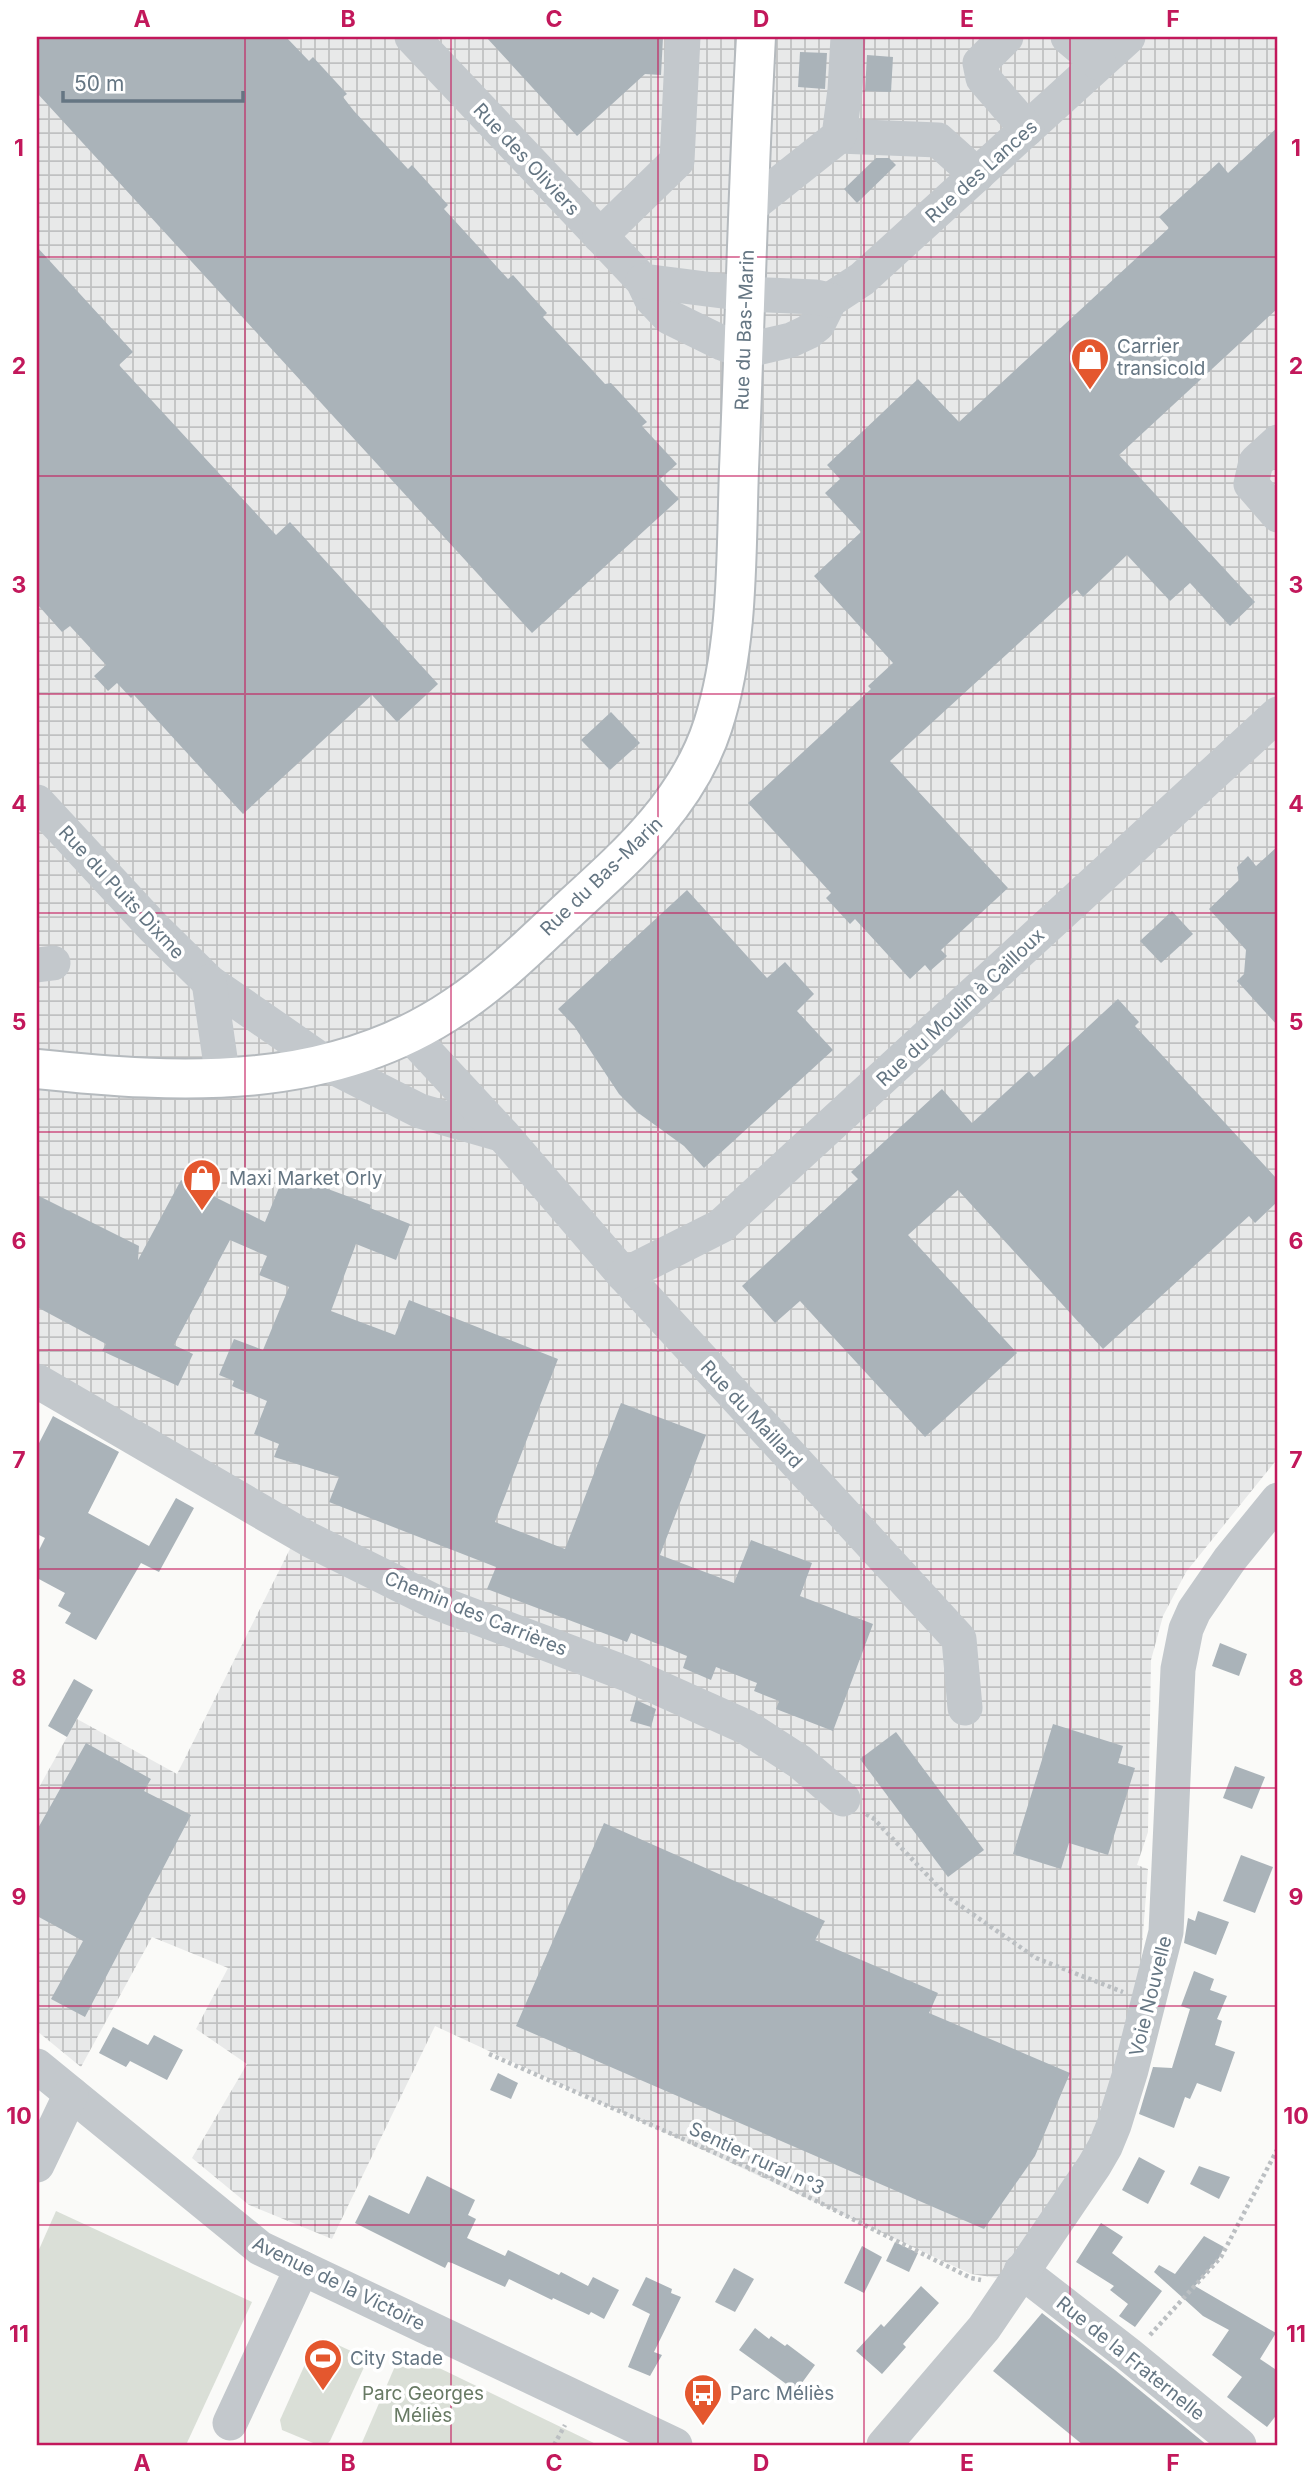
<svg xmlns="http://www.w3.org/2000/svg" width="1315" height="2482" viewBox="0 0 1315 2482" font-family="Inter,sans-serif">
<defs>
<pattern id="industrial-grid" width="8" height="8" patternUnits="userSpaceOnUse" patternTransform="scale(1.75)"><rect width="8" height="8" fill="#e8e9e9"/><path d="M0 4h8M4 0v8" fill="none" stroke="#c0c1c2"/></pattern>
</defs>
<rect width="100%" height="100%" fill="#fafaf8"/>
<polygon fill="url(#industrial-grid)" points="37,37 1278,37 1278,1458 1186,1572 1163,1616 1151,1660 1148,1832 1137,1865 1148,1869 1139,1985 1091,2145 998,2278 971,2274 435,2026 332,2239 249,2205 192,2158 247,2064 196,2029 228,1968 152,1937 81,2067 37,2031 37,1791 77,1719 177,1774 298,1533 37,1381"/>
<g fill="#dadfd7">
<polygon points="56,2211 252,2302 186,2445 37,2445 37,2254"/>
<polygon points="323,2338 364,2357 365,2365 330,2441 326,2445 318,2445 282,2430 280,2420 315,2342"/>
<polygon points="402,2350 598,2445 361,2445"/>
</g>
<g fill="#aab3b9">
<polygon points="37,37 286,37 309,61 313,57 347,94 343,97 354,111 408,169 412,165 448,205 444,209 508,279 513,275 547,313 543,317 605,384 611,383 647,422 642,426 677,464 660,479 679,499 532,633 37,93"/>
<polygon points="486,37 663,37 661,75 645,74 577,136"/>
<polygon points="800,52 827,53 825,89 798,87"/>
<polygon points="867,55 893,57 891,92 865,91"/>
<polygon points="1278,127 1278,308 1119,455 1255,602 1230,626 1190,583 1170,601 1127,555 1083,597 1077,590 890,761 1008,888 941,950 947,956 930,971 925,965 910,979 855,919 850,924 826,898 831,893 748,803 871,689 868,686 893,663 814,576 861,532 825,493 840,479 827,465 918,379 959,422 1169,228 1159,217 1219,162 1228,173"/>
<polygon points="876,158 889,158 896,165 857,203 844,189"/>
<polygon points="37,247 133,352 119,365 276,535 290,522 438,684 397,722 372,695 243,814 134,695 131,698 117,683 108,691 94,676 106,665 70,626 62,632 37,604"/>
<polygon points="611,712 640,743 610,770 581,740"/>
<polygon points="1278,846 1278,1026 1237,981 1244,974 1246,950 1209,909 1239,880 1237,867 1248,856 1256,866"/>
<polygon points="687,890 767,978 785,962 814,994 797,1011 833,1050 704,1168 684,1146 637,1112 619,1094 574,1026 558,1009"/>
<polygon points="1172,911 1193,934 1161,963 1140,941"/>
<polygon points="1118,999 1139,1022 1135,1026 1278,1180 1278,1201 1255,1223 1249,1216 1103,1349 958,1190 908,1235 1017,1353 925,1437 800,1301 775,1323 742,1286 858,1179 851,1172 942,1089 972,1123 1029,1071 1034,1077"/>
<polygon points="285,1173 371,1205 370,1208 410,1224 396,1260 356,1244 331,1311 395,1335 409,1300 558,1359 495,1522 565,1549 621,1403 706,1435 660,1555 734,1583 751,1540 812,1563 800,1596 873,1624 833,1731 776,1709 779,1701 754,1691 757,1683 716,1667 711,1680 683,1668 687,1656 631,1633 627,1642 487,1589 496,1567 329,1502 339,1477 274,1457 279,1444 254,1434 267,1401 232,1386 234,1381 219,1375 234,1339 263,1350 289,1287 259,1275 267,1256 230,1240 174,1345 193,1354 178,1386 102,1351 106,1344 37,1307 37,1195 139,1246 138,1260 181,1180 265,1222"/>
<polygon points="53,1416 119,1452 88,1513 149,1546 176,1498 194,1508 159,1572 141,1563 96,1640 65,1623 71,1613 58,1606 65,1593 37,1578 37,1554 45,1538 37,1534 37,1447"/>
<polygon points="1220,1643 1247,1654 1239,1676 1212,1666"/>
<polygon points="74,1679 93,1690 67,1737 48,1726"/>
<polygon points="636,1700 656,1709 651,1727 630,1721"/>
<polygon points="1053,1724 1123,1746 1118,1763 1135,1768 1108,1855 1069,1843 1061,1869 1013,1854"/>
<polygon points="896,1732 984,1850 948,1877 860,1759"/>
<polygon points="86,1743 151,1779 144,1791 191,1815 85,2017 51,1999 83,1941 37,1916 37,1830"/>
<polygon points="1235,1766 1265,1777 1252,1809 1223,1798"/>
<polygon points="604,1823 825,1921 815,1940 938,1993 929,2013 1070,2073 1035,2156 984,2229 516,2026"/>
<polygon points="1241,1855 1273,1867 1255,1913 1223,1901"/>
<polygon points="1198,1911 1229,1922 1216,1955 1184,1943 1188,1918 1195,1921"/>
<polygon points="1194,1971 1214,1979 1210,1990 1227,1996 1217,2019 1222,2021 1215,2045 1235,2052 1221,2092 1197,2083 1190,2099 1185,2097 1174,2128 1139,2114 1153,2067 1172,2068 1190,2009 1181,2006"/>
<polygon points="113,2027 148,2045 154,2035 183,2050 167,2080 130,2061 126,2067 99,2053"/>
<polygon points="498,2073 518,2083 511,2099 490,2090"/>
<polygon points="1139,2157 1165,2171 1148,2204 1122,2190"/>
<polygon points="1199,2166 1230,2177 1219,2199 1190,2184"/>
<polygon points="427,2176 475,2200 468,2215 476,2219 467,2238 505,2256 508,2250 559,2275 561,2272 588,2286 593,2277 619,2290 604,2319 591,2312 589,2315 553,2298 552,2300 509,2279 505,2287 452,2263 448,2262 445,2268 355,2223 369,2195 409,2214"/>
<polygon points="1101,2223 1123,2237 1112,2253 1162,2291 1135,2327 1119,2316 1128,2304 1110,2290 1114,2286 1076,2262"/>
<polygon points="1204,2236 1224,2247 1219,2258 1195,2286 1276,2333 1260,2359 1278,2371 1278,2413 1267,2427 1227,2397 1242,2377 1212,2355 1229,2330 1203,2316 1154,2272 1159,2265 1175,2274"/>
<polygon points="895,2242 918,2253 909,2272 886,2261"/>
<polygon points="862,2246 882,2257 864,2293 844,2283"/>
<polygon points="734,2268 754,2279 735,2312 715,2302"/>
<polygon points="646,2277 672,2289 671,2293 681,2297 654,2352 662,2355 650,2376 628,2367 650,2314 632,2305"/>
<polygon points="921,2286 939,2303 903,2344 906,2347 882,2374 856,2351 881,2324 884,2327"/>
<polygon points="1042,2313 1115,2370 1207,2445 1083,2445 993,2371"/>
<polygon points="755,2328 769,2339 771,2336 785,2346 787,2344 815,2365 796,2391 739,2350"/>
</g>
<g fill="none" stroke-linecap="round" stroke-linejoin="round">
<defs>
<path id="major" d="M37,1069C180,1084 330,1092 455,1007C499,978 537,939 576,903C632,852 689,800 713,725C739,644 736,553 739,469C745,325 748,181 756,37"/>
</defs>
<use href="#major" stroke="#b5babe" stroke-width="42"/>
<g stroke="#bbbfc2" stroke-width="4.5" stroke-dasharray="3.5 3.5" stroke-linecap="butt">
<polyline points="866,1814 873,1818 948,1897 1036,1958 1123,1992"/>
<polyline points="489,2054 754,2170 971,2278 981,2280"/>
<polyline points="1150,2335 1221,2257 1278,2148"/>
<polyline points="554,2445 565,2425"/>
</g>
<g stroke="#c3c8cc" stroke-width="35">
<polyline points="412,37 643,281 651,298 669,317 722,343 744,351 791,340 808,332 818,324 830,300 862,279 1128,37"/>
<polyline points="1006,37 980,63 983,78 1027,129"/>
<polyline points="1068,37 1099,63"/>
<polyline points="839,136 938,140 977,175"/>
<polyline points="747,209 839,136 845,90 848,37"/>
<polyline points="600,236 677,161 683,37"/>
<polyline points="643,281 746,294 816,297 830,300"/>
<polyline points="1278,442 1256,462 1251,484 1278,515"/>
<polyline points="37,802 153,927 209,982 327,1064 420,1111 500,1134"/>
<polyline points="37,965 53,963"/>
<polyline points="209,982 223,1079"/>
<polyline points="409,1034 503,1135 624,1275 959,1639 965,1708"/>
<polyline points="624,1275 721,1226 1278,714"/>
<polyline points="37,1381 310,1540 433,1601 630,1675 746,1727 800,1762 843,1799"/>
<polyline points="37,2066 260,2248 675,2445"/>
<polyline points="37,2165 71,2094"/>
<polyline points="1021,2271 1128,2354 1239,2445"/>
<polyline points="230,2423 302,2268"/>
<polyline points="884,2445 984,2328 1094,2166 1105,2147 1114,2125 1131,2070 1166,1932 1178,1669 1186,1629 1194,1611 1230,1559 1278,1500"/>
</g>
<use href="#major" stroke="#fff" stroke-width="38"/>
</g>
<path fill="none" stroke="#c2185b" stroke-width="2" stroke-opacity="0.55" d="M245,37V2445M451,37V2445M658,37V2445M864,37V2445M1070,37V2445M37,257H1278M37,476H1278M37,694H1278M37,913H1278M37,1132H1278M37,1350H1278M37,1569H1278M37,1788H1278M37,2006H1278M37,2225H1278"/>
<defs>
<symbol id="shop-pin" viewBox="-11 -11 22 30"><path d="M0 17L-7.5 6A9.5 9.5 0 1 1 7.5 6Z" fill="#e4572e" stroke="#fff"/><path d="M-5-2.5h2.3a2.7 3.5 0 0 1 5.4 0H5L5.5 6h-11ZM-1.5-2.5h3a1.5 2.3 0 0 0-3 0Z" fill="#fff"/></symbol>
<symbol id="stadium-pin" viewBox="-11 -11 22 30"><path d="M0 17L-7.5 6A9.5 9.5 0 1 1 7.5 6Z" fill="#e4572e" stroke="#fff"/><path d="M0-5a6.5 5 0 1 0 0 10a6.5 5 0 1 0 0-10ZM-3.5-1.8h7v3.6h-7Z" fill="#fff"/></symbol>
<symbol id="bus-pin" viewBox="-11 -11 22 30"><path d="M0 17L-7.5 6A9.5 9.5 0 1 1 7.5 6Z" fill="#e4572e" stroke="#fff"/><path d="M-5-6H5V4H4V6H2V4H-2V6H-4V4H-5ZM-3.5-4V0h7V-4ZM-3.5 1.2v1.5H-2V1.2ZM2 1.2v1.5H3.5V1.2Z" fill="#fff"/></symbol>
</defs>
<g fill-rule="evenodd">
<use href="#shop-pin" x="1068" y="335" width="44" height="60"/>
<use href="#shop-pin" x="180" y="1156" width="44" height="60"/>
<use href="#stadium-pin" x="301" y="2336" width="44" height="60"/>
<use href="#bus-pin" x="681" y="2371" width="44" height="60"/>
</g>
<g text-anchor="middle" stroke-width="7" stroke-linejoin="round" paint-order="stroke">
<g font-size="19" fill="#657683" stroke="#fff">
<text transform="translate(527 159) rotate(47)" y="7">Rue des Oliviers</text>
<text transform="translate(981 171) rotate(-42)" y="7">Rue des Lances</text>
<text transform="translate(744 330) rotate(-88)" y="7">Rue du Bas-Marin</text>
<text transform="translate(601 876) rotate(-44)" y="7">Rue du Bas-Marin</text>
<text transform="translate(122 892) rotate(47)" y="7">Rue du Puits Dixme</text>
<text transform="translate(960 1007) rotate(-43)" y="7">Rue du Moulin à Cailloux</text>
<text transform="translate(752 1414) rotate(47)" y="7">Rue du Maillard</text>
<text transform="translate(476 1613) rotate(22)" y="7">Chemin des Carrières</text>
<text transform="translate(1150 1996) rotate(-76)" y="7">Voie Nouvelle</text>
<text transform="translate(757 2158) rotate(25)" y="7">Sentier rural n°3</text>
<text transform="translate(339 2283) rotate(26)" y="7">Avenue de la Victoire</text>
<text transform="translate(1131 2358) rotate(39)" y="7">Rue de la Fraternelle</text>
</g>
<g font-size="19" fill="#657683" stroke="#fff" text-anchor="start">
<text x="1117" y="353">Carrier<tspan x="1117" dy="22">transicold</tspan></text>
<text x="229" y="1185">Maxi Market Orly</text>
<text x="350" y="2365">City Stade</text>
<text x="730" y="2400">Parc Méliès</text>
</g>
<g font-size="19" fill="#687a64" stroke="#fff">
<text x="423" y="2400">Parc Georges<tspan x="423" dy="22">Méliès</tspan></text>
</g>
</g>
<rect width="1315" height="2482" fill="none" stroke="#ffffff" stroke-width="77"/>
<path d="M63 91v10h180v-10" fill="none" stroke="#657683" stroke-width="3.5"/>
<text x="74" y="91" font-size="21" fill="#657683" stroke="#ffffff" stroke-width="5" paint-order="stroke">50 m</text>
<rect x="38" y="38" width="1238" height="2406" fill="none" stroke="#c2185b" stroke-width="2.5"/>
<g font-size="23" text-anchor="middle" font-weight="bold" fill="#c2185b">
<text x="142" y="27">A</text>
<text x="348" y="27">B</text>
<text x="554" y="27">C</text>
<text x="761" y="27">D</text>
<text x="967" y="27">E</text>
<text x="1173" y="27">F</text>
<text x="19" y="156">1</text>
<text x="1296" y="156">1</text>
<text x="19" y="374">2</text>
<text x="1296" y="374">2</text>
<text x="19" y="593">3</text>
<text x="1296" y="593">3</text>
<text x="19" y="812">4</text>
<text x="1296" y="812">4</text>
<text x="19" y="1030">5</text>
<text x="1296" y="1030">5</text>
<text x="19" y="1249">6</text>
<text x="1296" y="1249">6</text>
<text x="19" y="1468">7</text>
<text x="1296" y="1468">7</text>
<text x="19" y="1686">8</text>
<text x="1296" y="1686">8</text>
<text x="19" y="1905">9</text>
<text x="1296" y="1905">9</text>
<text x="19" y="2124">10</text>
<text x="1296" y="2124">10</text>
<text x="19" y="2342">11</text>
<text x="1296" y="2342">11</text>
<text x="142" y="2471">A</text>
<text x="348" y="2471">B</text>
<text x="554" y="2471">C</text>
<text x="761" y="2471">D</text>
<text x="967" y="2471">E</text>
<text x="1173" y="2471">F</text>
</g>
</svg>
